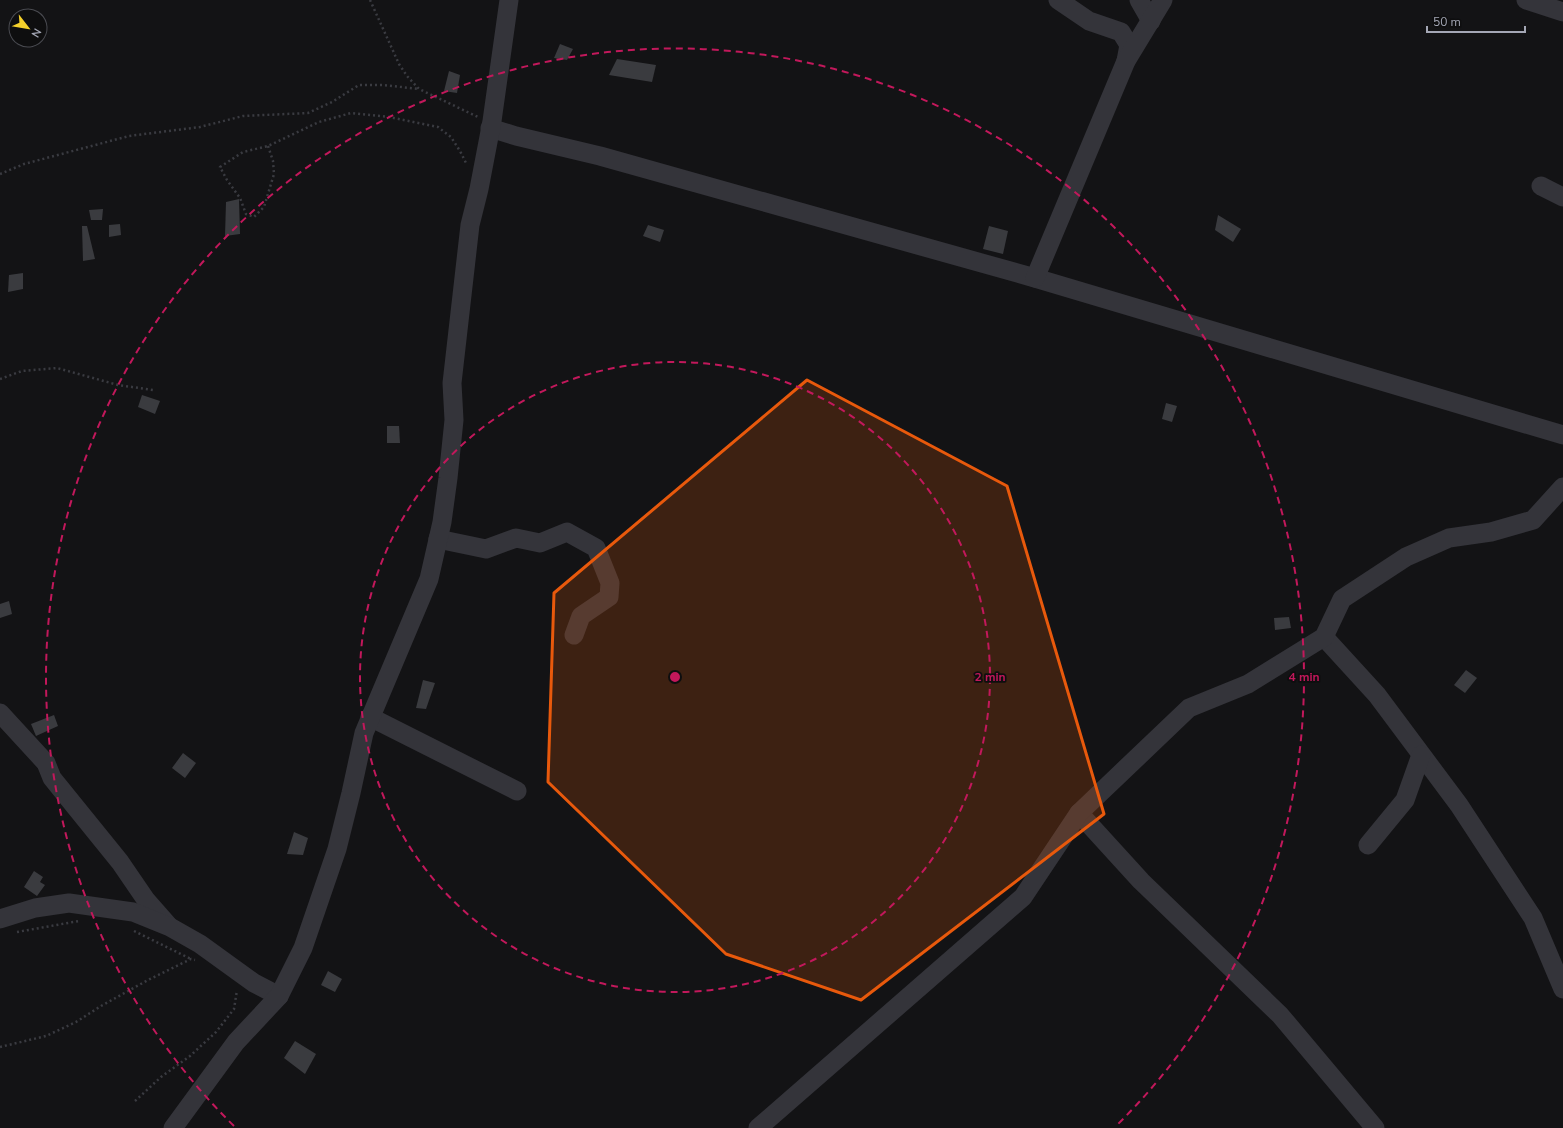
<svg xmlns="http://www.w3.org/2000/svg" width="1563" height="1128" viewBox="0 0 1563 1128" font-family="'Nunito Sans',sans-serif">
<rect width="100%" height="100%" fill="#131315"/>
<g fill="#3a3b3f">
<polygon points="560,44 573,49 567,60 554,58"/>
<polygon points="617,59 656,65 652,82 609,75"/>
<polygon points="449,71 460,75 457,93 444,91"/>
<polygon points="239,199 240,234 225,236 226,202"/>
<polygon points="103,209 102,220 91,220 89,210"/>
<polygon points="1218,215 1241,229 1233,242 1215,230"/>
<polygon points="120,224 121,235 109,237 109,225"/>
<polygon points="648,225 664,230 660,242 643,236"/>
<polygon points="82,226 87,226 95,259 83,261"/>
<polygon points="989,226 1008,231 1003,254 983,249"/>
<polygon points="23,273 23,289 8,292 9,275"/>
<polygon points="142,395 160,401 155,414 138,407"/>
<polygon points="1166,403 1177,406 1172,422 1162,419"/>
<polygon points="387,426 399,426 400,443 387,443"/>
<polygon points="9,601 12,614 0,618 0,604"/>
<polygon points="1289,617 1291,628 1275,630 1274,618"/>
<polygon points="1466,670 1477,678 1465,693 1454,685"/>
<polygon points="423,680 435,683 426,709 416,708"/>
<polygon points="54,715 58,726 36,736 31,724"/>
<polygon points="183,753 196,763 185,778 172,768"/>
<polygon points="294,832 308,838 303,855 287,854"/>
<polygon points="34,871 43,877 40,882 45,885 37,896 24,887"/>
<polygon points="328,971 342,979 335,992 321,985"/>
<polygon points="295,1041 316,1054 305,1074 284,1058"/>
</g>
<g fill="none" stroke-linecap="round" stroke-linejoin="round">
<g stroke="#3a3b41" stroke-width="2.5" stroke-dasharray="2 3" stroke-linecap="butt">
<polyline points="370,0 399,64 407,76 419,89 478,117"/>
<polyline points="268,146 273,161 274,174 264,207 254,217 246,214 240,198 227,180 220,167 243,152 268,146 319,122 351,113 389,117 438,127 451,137 460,151 467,165"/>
<polyline points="0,174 24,164 129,136 200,127 243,116 308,113 332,102 359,85 383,85 419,89"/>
<polyline points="0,379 22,371 57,368 118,385 153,390"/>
<polyline points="134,931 191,959"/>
<polyline points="17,932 79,921"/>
<polyline points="0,1047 46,1036 76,1022 101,1006 148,980 191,959 195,960"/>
<polyline points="135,1101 161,1077 190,1056 216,1032 234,1009 237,990"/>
</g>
<g stroke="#34343a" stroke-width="19">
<polyline points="1058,0 1089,21 1121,32 1129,45 1126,61"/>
<polyline points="1139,0 1151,21"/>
<polyline points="1526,0 1563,12"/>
<polyline points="490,128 516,136 600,156 1035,278 1563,435"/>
<polyline points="1541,186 1563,197"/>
<polyline points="1035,278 1126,61 1163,0"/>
<polyline points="438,539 486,549 516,538 540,543 567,532 596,548 610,583 609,597 581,616 574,635"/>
<polyline points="1324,637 1377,695 1459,805 1533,918 1563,989"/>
<polyline points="0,713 46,763 52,778 120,862 146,900 168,925"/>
<polyline points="370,717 517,791"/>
<polyline points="1079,813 1141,881 1280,1015 1375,1128"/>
<polyline points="1368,845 1405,800 1421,755"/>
<polyline points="0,919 35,908 69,903 133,912 170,927 200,944 254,983 279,996"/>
<polyline points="173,1128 236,1042 279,996 303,948 337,849 351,793 364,733 429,579 442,522 448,478 454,420 452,383 470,225 479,189 492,121 509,0"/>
<polyline points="758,1128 1023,897 1079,813 1189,708 1248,684 1324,637 1342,599 1406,557 1449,538 1491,532 1533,520 1563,487"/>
</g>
</g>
<path fill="#e8590c" fill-opacity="0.2" stroke="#e8590c" stroke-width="3" stroke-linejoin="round" d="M807,380L1007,486L1104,814L861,1000L726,954L548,782L554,593Z"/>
<g fill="none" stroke="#c2185b" stroke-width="2" stroke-dasharray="7 5">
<circle cx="675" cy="677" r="315"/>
<path d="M234 1126A629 629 0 1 1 1116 1126"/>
</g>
<circle cx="675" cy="677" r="6" fill="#c2185b" stroke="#0e0e0f" stroke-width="2"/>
<g font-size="12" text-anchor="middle" font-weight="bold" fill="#c2185b" stroke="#0e0e0f" stroke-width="3.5" stroke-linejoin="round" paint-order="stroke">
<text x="990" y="681">2 min</text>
<text x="1304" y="681">4 min</text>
</g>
<g transform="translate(28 28) rotate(121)"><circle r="19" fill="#0e0e0f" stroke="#4a4b51"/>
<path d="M0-3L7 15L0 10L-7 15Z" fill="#f5d12b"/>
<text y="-6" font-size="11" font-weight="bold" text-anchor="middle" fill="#a4a7b5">N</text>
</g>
<path d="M1427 26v6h98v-6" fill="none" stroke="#a4a7b5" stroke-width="2"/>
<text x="1433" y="26" font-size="12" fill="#a4a7b5" stroke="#0e0e0f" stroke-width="3" paint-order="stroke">50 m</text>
</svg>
